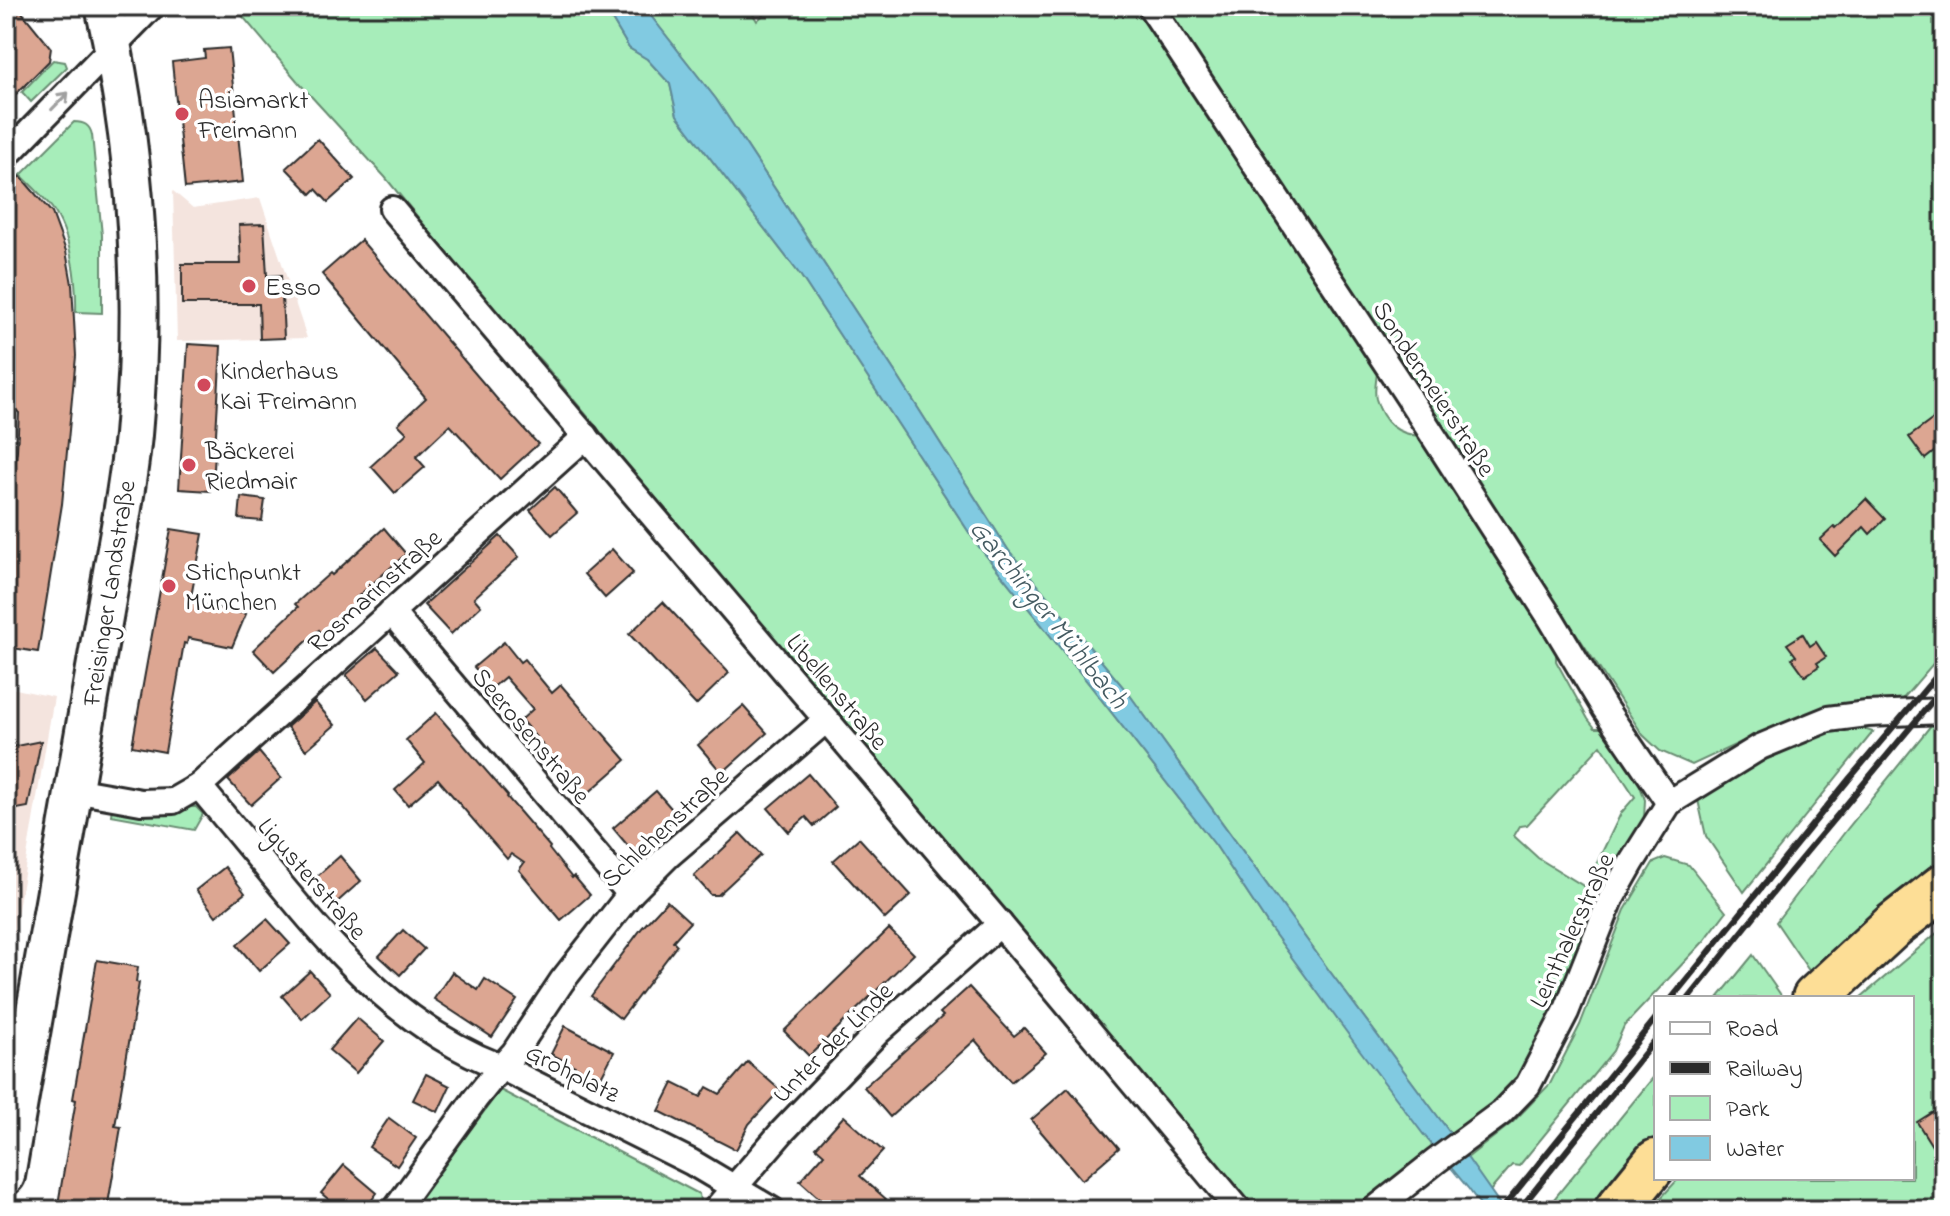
<svg xmlns="http://www.w3.org/2000/svg" width="1950" height="1216" viewBox="0 0 1950 1216" font-family="'Indie Flower',sans-serif">
<rect width="100%" height="100%" fill="#fff"/>
<filter id="ink" filterUnits="userSpaceOnUse"><feTurbulence type="fractalNoise" baseFrequency=".0125" numOctaves="2"/><feDisplacementMap in="SourceGraphic" scale="16" xChannelSelector="R" yChannelSelector="G"/><feConvolveMatrix kernelMatrix="1 2 1 2 8 2 1 2 1" color-interpolation-filters="sRGB"/></filter>
<g filter="url(#ink)">
<g fill="#f4e4de">
<polygon points="173,191 193,208 260,198 307,338 177,341"/>
<polygon points="6,687 54,697 6,980"/>
</g>
<g fill="#a7edba" stroke="#698c72" stroke-width="2">
<polygon points="234,6 604,6 629,48 647,59 670,84 677,115 801,276 976,543 1090,685 1216,846 1271,929 1434,1147 1357,1210 1256,1210 1215,1164 997,902 821,695 542,362 500,318 385,177 299,83"/>
<path d="M643,6H748L757,21L766,12L763,6H1137L1268,205L1377,373C1376,381 1374,391 1376,399C1383,423 1397,435 1422,436L1556,649V661L1588,719L1595,728H1603L1639,783L1645,800L1644,819L1606,882L1600,884L1595,878L1594,869L1621,813L1635,797L1601,745L1527,825L1520,826L1514,836L1538,858L1598,895L1568,980L1537,1050L1518,1082L1489,1107L1450,1133L1328,969L1129,694L1009,551L897,375L716,99Z"/>
<polygon points="1164,6 1944,6 1944,651 1895,708 1856,706 1780,724 1692,765 1660,751 1643,735"/>
<polygon points="53,60 65,62 67,67 31,102 22,92"/>
<path d="M74,122C84,122 90,125 92,135L102,235V313L76,312C77,281 71,234 52,208C43,196 31,185 21,175Z"/>
<polygon points="1944,723 1944,867 1812,975 1776,922 1848,828 1932,724"/>
<polygon points="1857,727 1873,732 1744,892 1706,836 1698,800 1747,768 1779,754 1831,728"/>
<polygon points="189,807 196,807 203,814 194,830 111,815 112,808 179,811"/>
<polygon points="1665,858 1689,865 1726,912 1704,941 1624,1026 1613,1051 1519,1166 1512,1165 1490,1191 1467,1158 1513,1122 1550,1084 1580,1025 1625,910 1653,863"/>
<polygon points="1944,927 1944,1210 1650,1210 1679,1178 1912,1178 1912,998 1860,998"/>
<polygon points="1753,955 1783,998 1718,998"/>
<polygon points="1656,1074 1656,1136 1597,1210 1545,1210"/>
<polygon points="500,1090 699,1194 701,1208 699,1210 411,1210"/>
</g>
<polygon fill="#81cae1" stroke="#5f8a98" stroke-width="2" points="604,6 643,6 716,99 897,375 1009,551 1129,694 1328,969 1445,1126 1504,1210 1484,1210 1468,1188 1423,1134 1356,1045 1271,929 1216,846 1090,685 976,543 801,276 677,115 670,84 647,59 629,48"/>
<g fill="#dca692" stroke="#2b2b2b" stroke-width="2">
<polygon points="6,6 17,6 51,48 49,61 6,104"/>
<polygon points="229,48 243,182 185,188 172,62 205,58 204,50"/>
<polygon points="318,139 354,179 328,202 316,189 311,194 286,168"/>
<polygon points="20,176 52,213 66,251 72,284 76,356 62,504 38,652 6,647 6,514 17,450 19,413 6,400 6,190"/>
<polygon points="264,224 267,276 281,275 284,338 260,339 259,304 182,304 182,264 241,264 239,225"/>
<polygon points="361,240 503,406 538,444 500,479 450,425 416,457 425,467 395,493 371,466 407,433 398,424 426,398 322,274"/>
<polygon points="188,344 221,346 214,469 210,491 179,489"/>
<polygon points="1944,411 1944,444 1925,459 1909,437"/>
<polygon points="555,487 577,513 552,535 530,510"/>
<polygon points="241,497 265,500 262,521 239,519"/>
<polygon points="1866,499 1885,519 1870,534 1864,527 1835,556 1820,540 1834,527 1836,529"/>
<polygon points="384,528 406,554 354,600 358,604 340,619 323,635 319,630 274,672 253,650 298,607 295,604 330,573 332,575"/>
<polygon points="171,529 203,534 190,602 246,614 232,647 188,638 187,644 184,643 165,752 132,746"/>
<polygon points="500,536 519,557 474,598 481,606 451,634 424,605"/>
<polygon points="612,549 633,573 605,598 584,574"/>
<polygon points="663,602 729,673 696,705 629,634"/>
<polygon points="1803,634 1810,646 1816,642 1826,657 1817,663 1819,666 1805,676 1792,658 1796,656 1787,644"/>
<polygon points="504,642 520,662 524,659 552,693 561,685 626,760 586,795 521,720 533,709 505,677 492,688 474,667"/>
<polygon points="377,648 399,671 367,699 346,675"/>
<polygon points="315,702 335,725 306,750 287,727"/>
<polygon points="743,706 767,733 722,773 698,745"/>
<polygon points="436,713 508,796 507,797 550,847 549,849 572,878 574,876 590,895 561,920 519,870 524,863 511,854 507,859 438,779 408,805 395,790 425,763 406,740"/>
<polygon points="41,741 28,807 6,811 6,748"/>
<polygon points="259,752 281,778 251,805 228,780"/>
<polygon points="808,774 836,807 814,826 806,817 789,832 768,808"/>
<polygon points="656,791 678,816 634,853 613,828"/>
<polygon points="740,833 761,855 718,895 711,895 694,876"/>
<polygon points="859,838 911,895 885,919 833,861"/>
<polygon points="340,856 361,881 335,904 314,879"/>
<polygon points="225,867 245,893 216,916 196,890"/>
<polygon points="667,901 690,922 673,941 677,945 621,1019 591,996 642,928"/>
<polygon points="267,919 290,944 259,971 237,945"/>
<polygon points="889,929 914,954 809,1056 784,1031"/>
<polygon points="403,930 424,949 400,975 379,956"/>
<polygon points="97,960 138,967 136,982 139,983 115,1126 121,1127 107,1210 57,1210 76,1100 73,1099"/>
<polygon points="310,971 330,993 302,1019 282,996"/>
<polygon points="452,972 478,990 485,979 517,1000 492,1037 434,999"/>
<polygon points="969,987 1014,1036 1024,1028 1046,1053 1011,1082 975,1040 890,1117 864,1087 943,1016 940,1013"/>
<polygon points="357,1018 384,1041 356,1073 329,1050"/>
<polygon points="565,1026 614,1052 600,1079 551,1054"/>
<polygon points="748,1062 780,1090 749,1124 736,1150 659,1111 673,1083 701,1097 707,1087 720,1094"/>
<polygon points="426,1074 450,1086 438,1112 413,1100"/>
<polygon points="1068,1088 1119,1148 1082,1180 1031,1120"/>
<polygon points="1944,1105 1944,1165 1917,1122"/>
<polygon points="844,1116 883,1151 860,1176 886,1199 876,1210 832,1210 800,1181 824,1154 816,1147"/>
<polygon points="389,1118 416,1138 397,1166 369,1147"/>
<polygon points="344,1165 377,1193 364,1210 341,1210 321,1193"/>
</g>
<g fill="none" stroke-linecap="round" stroke-linejoin="round">
<defs>
<g id="street">
<polyline points="1150,6 1407,395 1551,619 1605,709 1669,803"/>
<polyline points="6,156 152,6"/>
<polyline points="392,209 1000,924 1239,1210"/>
<polyline points="391,612 630,894"/>
<polyline points="199,786 586,436"/>
<path d="M74,790L141,802L173,801L199,786C226,819 254,852 281,885C345,962 405,1030 501,1067L691,1162L772,1210"/>
<polyline points="395,1210 476,1098 501,1067 514,1053 562,981 630,894 668,856 825,721"/>
<polyline points="715,1210 782,1132 878,1032 1000,924"/>
<polyline points="1374,1210 1436,1161 1501,1113 1528,1085 1566,1012 1611,899 1632,862 1669,803 1760,747 1828,719 1867,714 1944,711"/>
</g>
<path id="secondary" d="M6,1176L120,526C125,496 130,465 133,435C146,292 136,146 104,6"/>
<g id="highway">
<polyline points="1815,998 1894,925 1944,886"/>
<polyline points="1617,1210 1656,1162"/>
</g>
</defs>
<use href="#street" stroke="#2b2b2b" stroke-width="30"/>
<use href="#secondary" stroke="#2b2b2b" stroke-width="42"/>
<use href="#highway" stroke="#2b2b2b" stroke-width="50"/>
<use href="#street" stroke="#fff" stroke-width="24"/>
<use href="#secondary" stroke="#fff" stroke-width="36"/>
<use href="#highway" stroke="#fdde96" stroke-width="44"/>
<g stroke="#2b2b2b" stroke-width="6">
<polyline points="1672,998 1850,778 1944,667"/>
<polyline points="1689,998 1785,878 1944,687"/>
<polyline points="1501,1210 1656,1018"/>
<polyline points="1519,1210 1656,1039"/>
</g>
</g>
<defs><path id="oneway-shaft" d="M-6 0H5M1.5-3L5.5 0L1.5 3" fill="none" stroke-width="1.6" stroke-linecap="round" stroke-linejoin="round" transform="scale(2)"/></defs>
<use stroke="#a0a0a0" href="#oneway-shaft" transform="translate(60 101) rotate(-46)"/>
</g>
<g fill="#d1495b" stroke="#fff" stroke-width="3">
<circle cx="182" cy="114" r="8"/>
<circle cx="249" cy="286" r="8"/>
<circle cx="204" cy="385" r="8"/>
<circle cx="189" cy="465" r="8"/>
<circle cx="169" cy="586" r="8"/>
</g>
<g text-anchor="middle" stroke-width="7" stroke-linejoin="round" paint-order="stroke">
<g font-size="26" fill="#2b2b2b" stroke="#fff" text-anchor="start">
<text x="198" y="108">Asiamarkt<tspan x="198" dy="30">Freimann</tspan></text>
<text x="265" y="295">Esso</text>
<text x="220" y="379">Kinderhaus<tspan x="220" dy="30">Kai Freimann</tspan></text>
<text x="205" y="459">Bäckerei<tspan x="205" dy="30">Riedmair</tspan></text>
<text x="185" y="580">Stichpunkt<tspan x="185" dy="30">München</tspan></text>
</g>
<g font-size="26" fill="#2b2b2b" stroke="#fff">
<text transform="translate(1435 388) rotate(57)" y="9">Sondermeierstraße</text>
<text transform="translate(374 590) rotate(-42)" y="9">Rosmarinstraße</text>
<text transform="translate(108 593) rotate(-81)" y="9">Freisinger Landstraße</text>
<text transform="translate(838 691) rotate(50)" y="9">Libellenstraße</text>
<text transform="translate(532 735) rotate(50)" y="9">Seerosenstraße</text>
<text transform="translate(664 827) rotate(-43)" y="9">Schlehenstraße</text>
<text transform="translate(313 878) rotate(49)" y="9">Ligusterstraße</text>
<text transform="translate(1571 930) rotate(-65)" y="9">Leinthalerstraße</text>
<text transform="translate(832 1042) rotate(-45)" y="9">Unter der Linde</text>
<text transform="translate(573 1072) rotate(27)" y="9">Grohplatz</text>
</g>
<g font-size="28" font-style="italic" fill="#455b62" stroke="#fff">
<text transform="translate(1050 613) rotate(51)" y="10">Garchinger Mühlbach</text>
</g>
</g>
<rect width="1950" height="1216" fill="none" stroke="#fff" stroke-width="32"/>
<rect x="16" y="16" width="1918" height="1184" fill="none" stroke="#2b2b2b" stroke-width="3" filter="url(#ink)"/>
<rect x="1654" y="996" width="260" height="184" fill="#ffffff" stroke="#aaaaaa" stroke-width="2"/>
<rect x="1670" y="1022" width="40" height="12" fill="#ffffff" stroke="#aaaaaa" stroke-width="2"/>
<text x="1726" y="1036" font-size="24" fill="#2b2b2b">Road</text>
<rect x="1670" y="1062" width="40" height="12" fill="#2b2b2b" stroke="#aaaaaa" stroke-width="2"/>
<text x="1726" y="1076" font-size="24" fill="#2b2b2b">Railway</text>
<rect x="1670" y="1096" width="40" height="24" fill="#a7edba" stroke="#aaaaaa" stroke-width="2"/>
<text x="1726" y="1116" font-size="24" fill="#2b2b2b">Park</text>
<rect x="1670" y="1136" width="40" height="24" fill="#81cae1" stroke="#aaaaaa" stroke-width="2"/>
<text x="1726" y="1156" font-size="24" fill="#2b2b2b">Water</text>
</svg>
